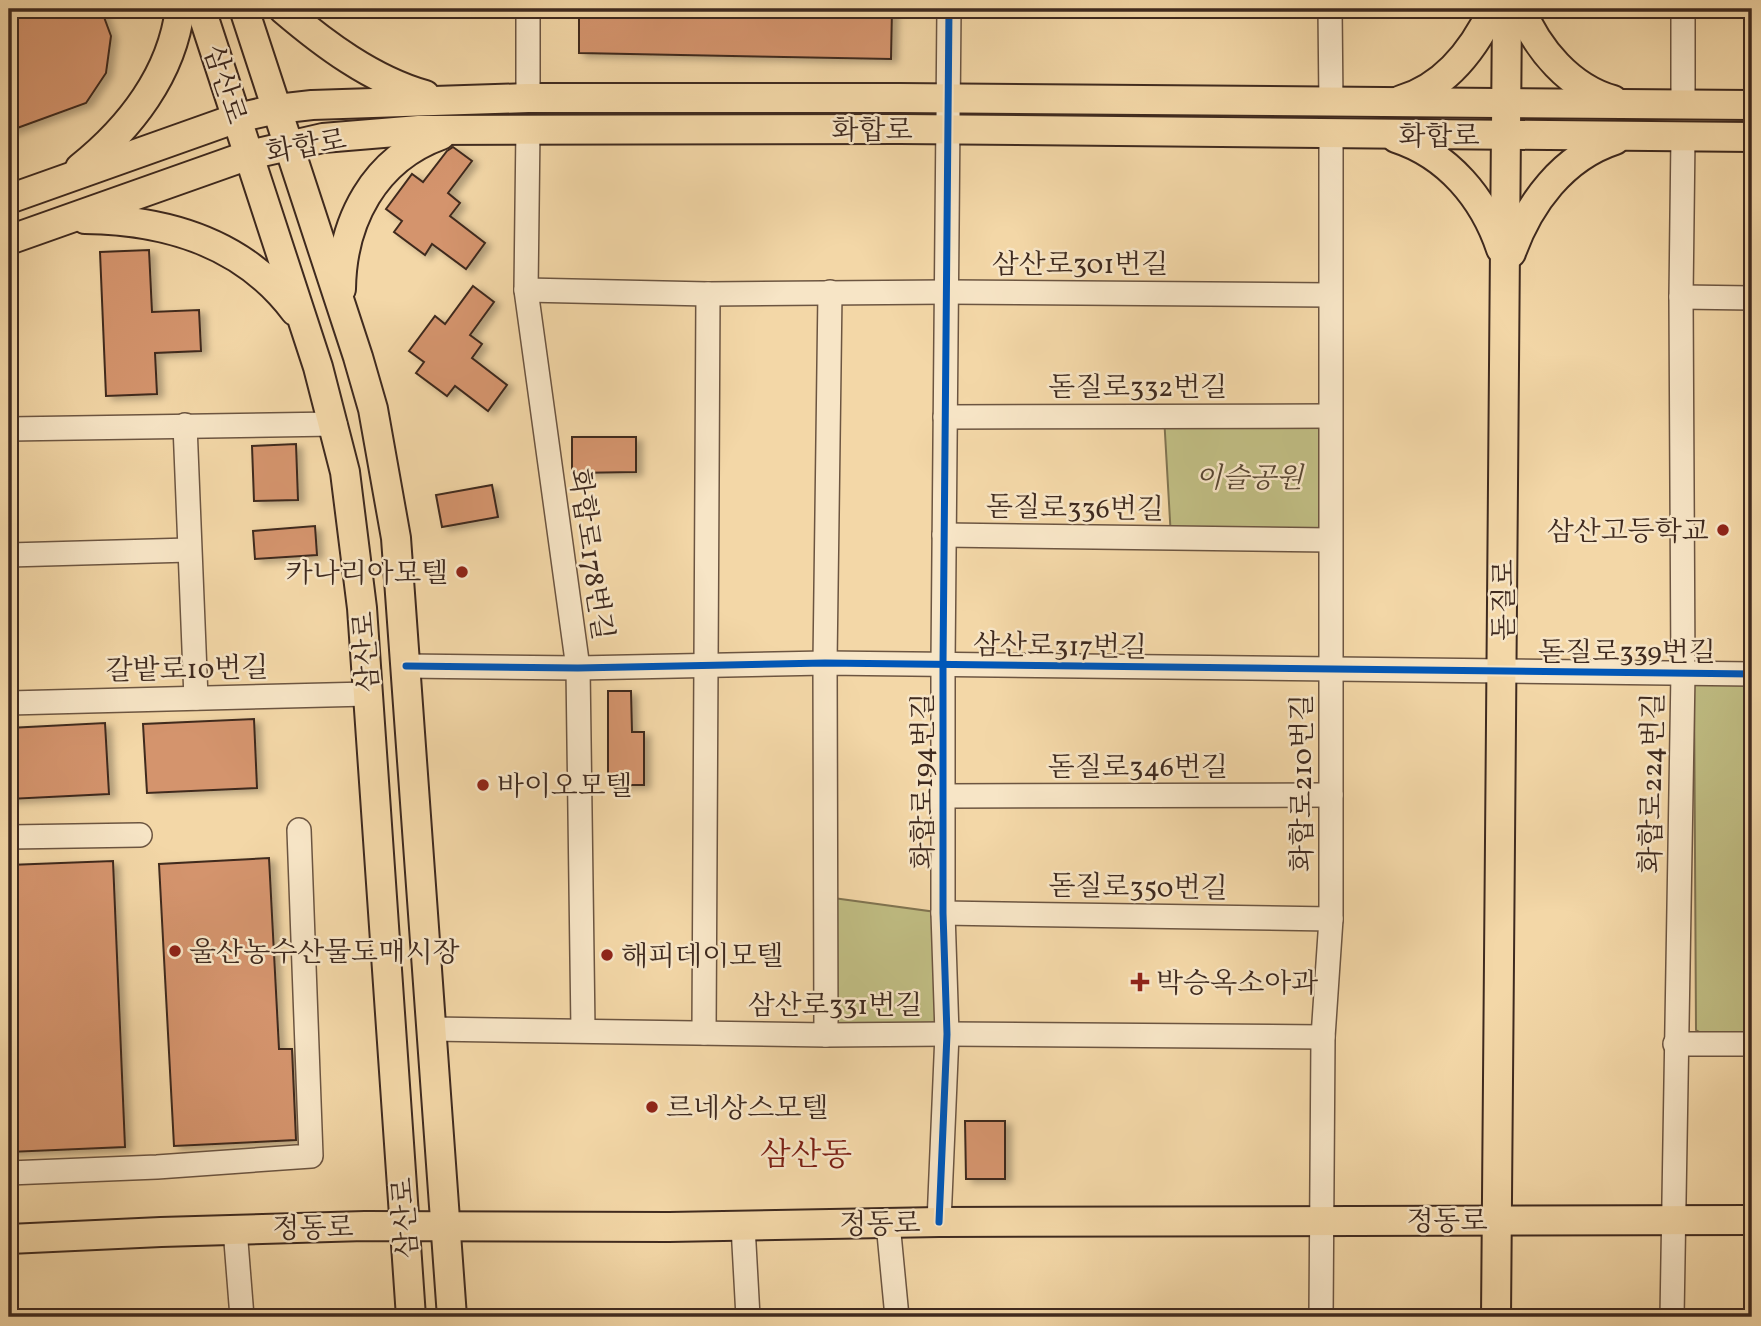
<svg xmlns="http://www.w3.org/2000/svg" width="1761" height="1326" viewBox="0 0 1761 1326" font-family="Vollkorn,'Noto Serif KR',serif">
<defs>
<filter id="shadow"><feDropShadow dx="6" dy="3.5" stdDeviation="3.5" flood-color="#0004"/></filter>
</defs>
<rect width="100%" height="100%" fill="#f3d7a7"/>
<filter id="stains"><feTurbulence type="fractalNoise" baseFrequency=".00286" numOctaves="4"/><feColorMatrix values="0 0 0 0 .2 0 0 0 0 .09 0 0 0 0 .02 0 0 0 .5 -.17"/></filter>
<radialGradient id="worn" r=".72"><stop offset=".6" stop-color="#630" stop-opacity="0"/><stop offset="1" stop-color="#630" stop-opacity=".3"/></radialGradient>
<g fill="#c0bd83" stroke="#807451" stroke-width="2">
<polygon points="1164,416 1330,416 1330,540 1171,538"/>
<polygon points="1752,680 1752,1033 1701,1033 1696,1030 1694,681"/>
<polygon points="826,897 943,913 947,1034 826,1035"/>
</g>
<g fill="#d4946d" stroke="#3f2a1f" stroke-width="2" filter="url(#shadow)">
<polygon points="9,9 101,9 111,36 106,73 86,103 9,131"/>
<polygon points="579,9 892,9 891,59 579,53"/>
<polygon points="453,147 472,161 448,193 460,203 450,216 485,243 466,269 432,244 425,255 394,232 402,221 386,209 412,174 423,182 447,151"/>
<polygon points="149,250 152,312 199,310 201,351 155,353 157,394 106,396 100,252"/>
<polygon points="473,286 494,302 470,335 482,344 472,358 507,385 488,411 455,386 447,396 416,373 424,362 409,351 435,316 445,324"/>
<polygon points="572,437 636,437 636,472 572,473"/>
<polygon points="296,444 298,500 254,501 252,446"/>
<polygon points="492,485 498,517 442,527 436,495"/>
<polygon points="315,526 317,555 255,559 253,531"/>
<polygon points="608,691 631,691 632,732 644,732 644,785 608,785"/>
<polygon points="254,719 257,788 147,793 143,724"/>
<polygon points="105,723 109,794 9,799 9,728"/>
<polygon points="269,858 279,1049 292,1049 296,1140 174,1146 159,864"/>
<polygon points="113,861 125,1147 9,1152 9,865"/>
<polygon points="965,1121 1005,1121 1005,1179 966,1179"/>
</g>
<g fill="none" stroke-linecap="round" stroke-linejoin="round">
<defs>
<g id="minor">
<polyline points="1330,9 1331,103"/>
<polyline points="528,98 528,9"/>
<polyline points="1683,105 1683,9"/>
<polyline points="528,129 526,290 578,668 583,1030"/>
<polyline points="526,290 708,294 947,292 1330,295"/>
<polyline points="1681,297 1752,298"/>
<polyline points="945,417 1330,416"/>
<polyline points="185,425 196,698"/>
<polyline points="9,429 335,424"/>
<polyline points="944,535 1330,540"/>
<polyline points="9,555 189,550"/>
<polyline points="406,666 578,668 825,663 1752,674"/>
<polyline points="9,703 368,694"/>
<polyline points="945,796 1331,795"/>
<polyline points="9,837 140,835"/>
<polyline points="943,913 1331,919"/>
<polyline points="432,1029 826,1035 947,1034 1323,1037"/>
<polyline points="704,1033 708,294"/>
<polyline points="826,1035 825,663 830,292"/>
<polyline points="1675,1044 1752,1044"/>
<polyline points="9,1173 157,1167 311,1156 299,830"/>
<polyline points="939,1222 947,1034 943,913 943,664 949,9"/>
<polyline points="888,1223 897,1317"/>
<polyline points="743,1226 748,1317"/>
<polyline points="235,1229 242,1317"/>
<polyline points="1321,1317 1323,1037 1331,919 1331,134"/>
<polyline points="1672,1317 1683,673 1681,297 1683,137"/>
</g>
<g id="major">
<polyline points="201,9 318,367 345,472 362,608 411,1317"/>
<polyline points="244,9 358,357 373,409 396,538 452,1317"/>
<path d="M283,9C324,44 372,80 425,95"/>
<path d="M1521,9C1537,49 1570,88 1613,100"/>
<path d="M1401,100C1445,87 1474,49 1493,9"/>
<path d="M1396,138C1448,155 1484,198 1501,249"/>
<path d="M80,168C130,128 172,74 180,9"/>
<polyline points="9,199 237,118 277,109 312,105 528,98 900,98 1752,105"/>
<path d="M85,219C168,220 244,243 295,311"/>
<polyline points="9,240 249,155 323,138 419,130 900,129 1752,137"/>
<path d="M1511,253C1529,203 1563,157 1615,140"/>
<path d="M341,289C342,221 374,159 441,135"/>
<polyline points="9,1239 161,1232 365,1226 669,1227 939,1222 1752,1220"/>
<polyline points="1496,1317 1507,9"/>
</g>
</defs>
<use href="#minor" stroke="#6c5541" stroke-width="26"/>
<use href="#major" stroke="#3f2a1f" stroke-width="32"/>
<use href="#minor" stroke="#f7e5c6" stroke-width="23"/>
<use href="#major" stroke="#f3d7a7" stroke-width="28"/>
<defs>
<g id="cycleway">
<polyline points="406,666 578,668 825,663 1752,674"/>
<polyline points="939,1222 947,1034 943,913 943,664 949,9"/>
</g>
</defs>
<use href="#cycleway" stroke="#f7e5c6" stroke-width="11"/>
<use href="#cycleway" stroke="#0057b8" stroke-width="7"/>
</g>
<g fill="#8f2418" stroke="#f7e5c6" stroke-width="2.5">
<circle cx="1723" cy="530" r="7"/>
<circle cx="462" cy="572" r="7"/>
<circle cx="483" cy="785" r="7"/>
<circle cx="175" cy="951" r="7"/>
<circle cx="607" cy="955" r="7"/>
<path d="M1136.5 971.5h7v7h7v7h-7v7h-7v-7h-7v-7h7z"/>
<circle cx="652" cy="1107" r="7"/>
</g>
<g text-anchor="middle" stroke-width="5" stroke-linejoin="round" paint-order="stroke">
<g font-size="28" fill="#3f2a1f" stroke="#f7e5c6">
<text transform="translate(226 84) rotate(72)" y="10">삼산로</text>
<text x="872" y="139">화합로</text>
<text x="1439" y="145">화합로</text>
<text transform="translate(306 145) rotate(-10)" y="10">화합로</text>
<text x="1080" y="273">삼산로301번길</text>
<text x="1138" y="396">돋질로332번길</text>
<text transform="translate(1075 507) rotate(1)" y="10">돋질로336번길</text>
<text transform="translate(592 554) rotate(82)" y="10">화합로178번길</text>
<text transform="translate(1503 600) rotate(-90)" y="10">돋질로</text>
<text transform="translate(1060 645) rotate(1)" y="10">삼산로317번길</text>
<text x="1627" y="661">돋질로339번길</text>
<text transform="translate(365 652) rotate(-94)" y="10">삼산로</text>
<text transform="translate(187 668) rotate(-1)" y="10">갈밭로10번길</text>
<text x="1138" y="776">돋질로346번길</text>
<text transform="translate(922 781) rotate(-90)" y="10">화합로194번길</text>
<text transform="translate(1301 783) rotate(-90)" y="10">화합로210번길</text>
<text transform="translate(1651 783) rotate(-89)" y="10">화합로224번길</text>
<text transform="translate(1138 886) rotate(1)" y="10">돋질로350번길</text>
<text x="835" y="1014">삼산로331번길</text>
<text transform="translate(404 1218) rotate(-94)" y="10">삼산로</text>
<text x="1447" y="1230">정동로</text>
<text transform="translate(880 1223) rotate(-1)" y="10">정동로</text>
<text transform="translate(313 1227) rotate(-1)" y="10">정동로</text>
</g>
<g font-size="28" font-style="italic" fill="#594733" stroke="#f7e5c6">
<text x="1249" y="487">이슬공원</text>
</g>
<g font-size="28" fill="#3f2a1f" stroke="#f7e5c6" text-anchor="start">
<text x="1709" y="540" text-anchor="end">삼산고등학교</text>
<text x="448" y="582" text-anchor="end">카나리아모텔</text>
<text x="497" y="795">바이오모텔</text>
<text x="189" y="961">울산농수산물도매시장</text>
<text x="621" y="965">해피데이모텔</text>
<text x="1156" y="992">박승옥소아과</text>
<text x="666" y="1117">르네상스모텔</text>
</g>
<g font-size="32" fill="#7a1f14" stroke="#f7e5c6">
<text x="806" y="1165">삼산동</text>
</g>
</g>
<rect width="1761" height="1326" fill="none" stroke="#f3d7a7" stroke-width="35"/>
<rect x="10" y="10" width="1740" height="1305" fill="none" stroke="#3f2a1f" stroke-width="3.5"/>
<rect x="18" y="18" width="1726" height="1291" fill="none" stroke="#3f2a1f" stroke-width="2"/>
<rect width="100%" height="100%" filter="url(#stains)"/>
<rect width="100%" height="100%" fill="url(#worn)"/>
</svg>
